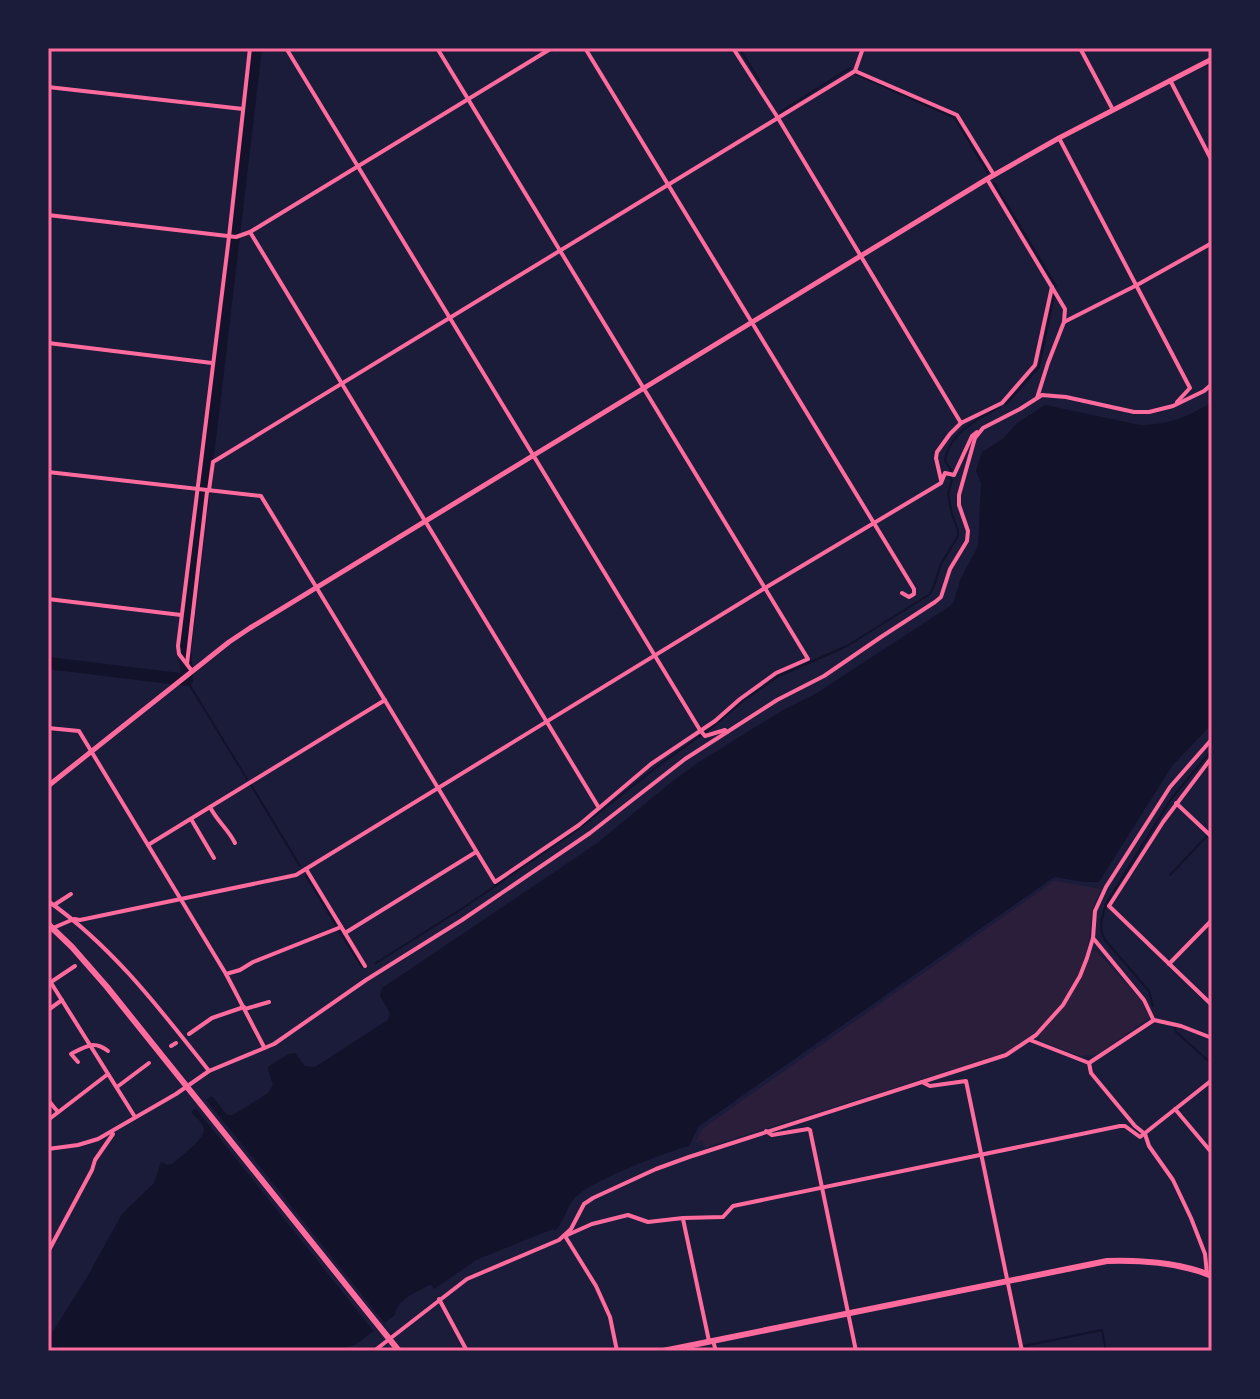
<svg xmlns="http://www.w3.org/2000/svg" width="1260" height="1399" viewBox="0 0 1260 1399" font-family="'Titillium Web',sans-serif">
<rect width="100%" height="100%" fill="#1b1b3a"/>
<g fill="#2a1e3b">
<path d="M1054,881L1102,889C1087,914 1093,924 1087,949C1078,994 1042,1035 1001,1054L704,1148L702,1140L695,1144L702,1129Z"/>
<path d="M1095,950L1142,1001L1149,1018L1098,1054L1080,1056L1040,1041L1039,1035C1063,1011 1079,984 1092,952Z"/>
</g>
<path fill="#12122b" d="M1212,402V724L1172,766L1099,882H1084L1054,877L699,1126L689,1146C664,1153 589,1181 574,1199C566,1208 564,1222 555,1231L553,1229L476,1260L434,1289L432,1285L427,1286C414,1294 397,1299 395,1315L355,1345L334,1351H48V1339L86,1279L122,1214L154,1183L161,1162L168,1165L172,1164C179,1158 206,1138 204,1129C203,1123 195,1116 191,1112L212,1096L227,1115H233L268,1093L273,1085L268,1069L269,1066L289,1054L295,1053L305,1066L315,1067L388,1020L390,1013L380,996L382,988L596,844L674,780L699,762L783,710L817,693L950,606L953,603L961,578L978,546L981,483L976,471L982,452L1003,439L1017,423L1045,405L1140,425C1166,426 1190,416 1212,402Z"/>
<polygon fill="#1b1b3a" points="204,1097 387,1326 376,1334 193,1105"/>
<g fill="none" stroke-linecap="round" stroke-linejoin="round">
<g stroke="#12122b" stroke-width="2">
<polyline points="739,48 760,81"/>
<polyline points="856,74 955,118 988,173"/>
<polyline points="780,112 850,68"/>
<polyline points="994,183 1056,286"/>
<polyline points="1006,404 1039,367 1054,296"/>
<polyline points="189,684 247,779"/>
<polyline points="251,785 300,866"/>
<polyline points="1211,833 1212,831"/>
<polyline points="1170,875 1207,836"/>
<polyline points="306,876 336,925"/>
<polyline points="339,931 362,967"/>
<path d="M376,963L463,908L578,829L658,766L711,728L744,700L779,676L847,646L930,594L934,586L941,564L958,536V530L952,514L948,494L952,480L950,477L951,470L945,461C949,433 977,419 1000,407"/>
<path d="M1153,1006L1149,991L1105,940C1098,928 1102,917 1106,904L1171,799L1212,750"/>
<polyline points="1175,1028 1176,1032 1212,1064"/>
<polyline points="1024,1346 1102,1330 1106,1351"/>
</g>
<polyline stroke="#12122b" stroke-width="12" points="48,663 187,680 185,652 256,48"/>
<g stroke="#ff6b9d" stroke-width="4">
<polyline points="286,48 700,730 705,736 725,730 727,732"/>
<polyline points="585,48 914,589 914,594 909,597 902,593"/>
<polyline points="733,48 778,118 961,423"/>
<polyline points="1080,48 1113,110"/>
<polyline points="855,71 957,115 994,175"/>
<polyline points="1170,80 1212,161"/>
<polyline points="48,87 243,109"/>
<polyline points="1059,138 1190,388 1177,402"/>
<polyline points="987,179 1065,309 1064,322 1048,363 1037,398"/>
<polyline points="48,215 236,237 250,232 552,48"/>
<polyline points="250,232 599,808"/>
<polyline points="1064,322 1137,285 1212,243"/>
<polyline points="48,343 212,363"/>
<polyline points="48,472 261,496 495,882 579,825 651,764 715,721 740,699 776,673 808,659 437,48"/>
<polyline points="941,480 936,458 937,452 950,434 961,423 1002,403 1035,365 1052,287"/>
<polyline points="48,599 181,615"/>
<polyline points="187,664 207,492 209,490 213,462 855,71 863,48"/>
<polyline points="192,671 179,654 178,646 229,237 250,48"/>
<polyline points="48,728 79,731 226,974 264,1047"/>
<polyline points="1212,757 1163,822 1109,906 1212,1005"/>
<polyline points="1176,803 1212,837"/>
<path d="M210,807C217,821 228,829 235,843"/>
<polyline points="191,819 214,858"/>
<polyline points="148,845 385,700"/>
<polyline points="306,869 365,966"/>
<path d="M48,901C113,947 160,1009 209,1071"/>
<polyline points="54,905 71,894"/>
<polyline points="53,928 74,919 80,920 296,875 765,588 941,483 945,473 954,475 972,436 977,432"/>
<polyline points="345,933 476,852"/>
<polyline points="1093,938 1144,1000 1153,1019"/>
<polyline points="1169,964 1212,920"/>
<polyline points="226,974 240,970 253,962 341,927"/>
<polyline points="48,978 135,1117"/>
<polyline points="51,982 75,966"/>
<polyline points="245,1009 269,1002"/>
<polyline points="48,1010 62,1000"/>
<polyline points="189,1034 212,1018 244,1007"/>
<polyline points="1030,1040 1089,1063 1091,1073 1135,1126 1145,1134 1149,1146 1173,1180 1191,1218 1205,1254 1207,1274"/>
<polyline points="171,1046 176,1043"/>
<path d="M78,1062L71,1054C86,1046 94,1040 108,1051"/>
<polyline points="1089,1063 1154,1020 1181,1026 1212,1038"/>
<polyline points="922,1082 930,1086 966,1081 1022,1351"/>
<polyline points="117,1087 149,1063"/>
<polyline points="48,1100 58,1112"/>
<polyline points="1175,1109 1212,1153"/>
<polyline points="48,1120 108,1074"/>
<polyline points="766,1131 772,1135 808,1129 810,1130 856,1351"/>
<polyline points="48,1149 78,1145 98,1139 176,1094 209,1071 274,1044 366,980 462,920 590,833 685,759 777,700 824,676 881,637 935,602 941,597 950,569 967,541 968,531 959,505 959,495 975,438 983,428 1020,409 1042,395 1066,397 1134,412 1149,412 1173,406 1204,391 1212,384"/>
<polyline points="683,1219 709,1341"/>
<polyline points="48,1252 92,1170 95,1160 113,1134"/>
<polyline points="439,1299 467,1351"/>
<polyline points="713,1341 716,1351"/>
<polyline points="374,1351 467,1279 559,1240 571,1229 584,1204 593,1198 656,1169 689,1157 1006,1055 1036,1035 1063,1005 1080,976 1087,958 1093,938 1095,911 1106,887 1170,787 1212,739"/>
<polyline points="617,1351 610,1317 596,1286 565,1236 592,1224 628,1215 648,1222 683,1218 723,1217 733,1206 1120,1126 1125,1126 1140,1137 1212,1080"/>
</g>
<polyline stroke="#ff6b9d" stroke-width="5" points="48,786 229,642 250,628 987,179 1059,138 1212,59"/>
<g stroke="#ff6b9d" stroke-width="6">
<polyline points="48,924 72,947 107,987 399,1351"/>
<path d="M663,1351L1107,1261C1142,1260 1179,1262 1212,1276"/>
</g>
</g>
<rect width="1260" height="1399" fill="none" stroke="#1b1b3a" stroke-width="100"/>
<rect x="50" y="50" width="1160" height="1299" fill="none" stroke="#ff6b9d" stroke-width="3"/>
</svg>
